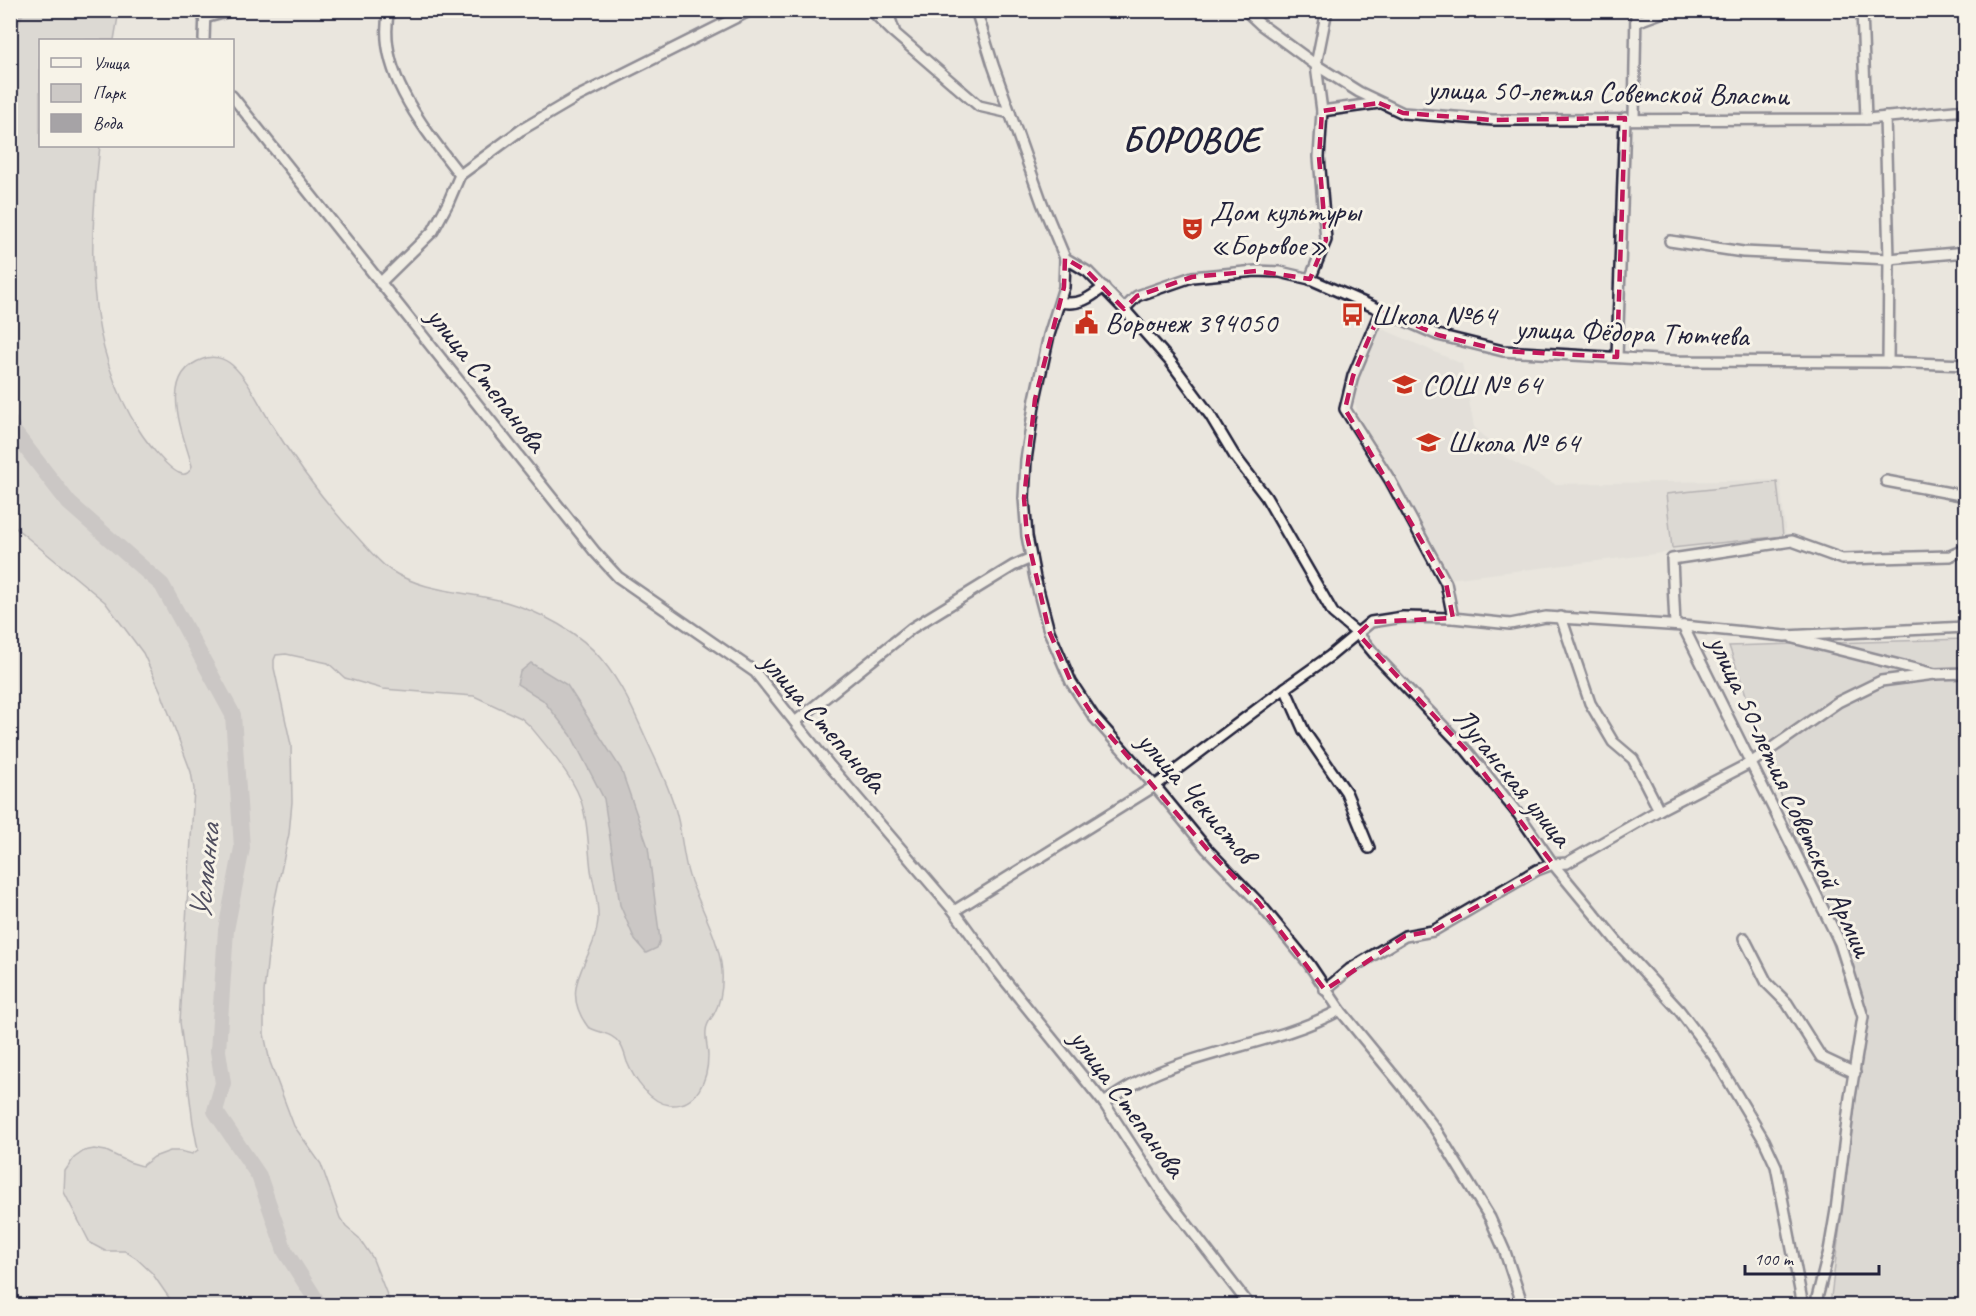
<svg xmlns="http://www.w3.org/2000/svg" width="1976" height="1316" viewBox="0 0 1976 1316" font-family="Caveat,sans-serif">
<rect width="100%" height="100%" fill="#eae6de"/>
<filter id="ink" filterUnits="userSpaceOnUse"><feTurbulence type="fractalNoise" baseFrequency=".0167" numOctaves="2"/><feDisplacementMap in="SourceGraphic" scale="12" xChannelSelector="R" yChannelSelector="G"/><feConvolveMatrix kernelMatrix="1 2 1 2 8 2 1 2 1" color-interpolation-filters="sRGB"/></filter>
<g filter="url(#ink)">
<polygon fill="#dbd8d2" points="1378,327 1462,364 1474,427 1503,456 1555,484 1780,480 1786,538 1449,579 1362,427 1352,393"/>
<g fill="#cdc9c6" stroke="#787680" stroke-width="1.5">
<path d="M10,11H119L114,40H40V146H100C89,244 83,342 139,430C145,440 167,468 179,473C186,476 189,473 192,466C184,435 156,375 203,359C213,355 224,358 232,365C249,380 259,405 271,423C297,465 325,503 359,539C369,550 378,561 390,570C425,593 467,591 506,602C540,612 580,632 602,660C623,685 635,714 648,743C658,764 668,785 675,808C682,830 682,854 689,876C700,907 719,938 722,971C723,986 721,1001 714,1014C710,1020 706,1024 706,1031C705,1040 708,1048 708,1056C708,1079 697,1107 670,1105C650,1103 634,1079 627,1062C625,1056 624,1050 620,1044C613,1033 599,1033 588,1027C556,984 595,962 598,920C599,902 594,887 591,870C588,846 588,820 580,798C572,776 545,744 530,726L521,718L474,696L383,689L345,678L328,663L286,654L276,655L274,660V668L291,745L292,802L289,834L273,908L264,992V1034L270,1062L294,1126L321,1164L340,1218L346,1227L359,1238L372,1257L391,1305H174L152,1273L136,1258L125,1251H105L90,1243L64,1192L65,1171L74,1158L84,1151L94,1149L106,1151L129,1162L142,1166L154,1157L170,1151H180L192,1154L198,1150L193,1123L180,1022L194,789L191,772L161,692L143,653L105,602L11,524Z"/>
<polygon points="1777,482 1783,536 1672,548 1666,494"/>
<polygon points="1965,639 1965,1305 1830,1305 1864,1033 1729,646"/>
</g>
<polygon fill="#a6a3a6" stroke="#716f7b" stroke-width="1.5" points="531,663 567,685 621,769 648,847 660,940 657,948 646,953 635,940 620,905 604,799 571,735 543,700 517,684 520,672"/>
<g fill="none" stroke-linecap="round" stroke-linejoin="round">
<g stroke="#a6a3a6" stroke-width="16">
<polyline points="10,24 17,10"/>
<polyline points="10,422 14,432 69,503 162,585 233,715 242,848 226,930 218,1051 223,1083 215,1111 259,1176 285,1251 320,1306"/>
</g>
<defs>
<g id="minor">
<path d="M389,10C375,71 426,131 460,175L521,130L577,97L751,10"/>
<polyline points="871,10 891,30 979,106 1010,113"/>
<polyline points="887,10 894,30"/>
<polyline points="976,10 993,65 1042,203 1065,258 1088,272 1124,309 1137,296 1192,277 1256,271 1280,272 1310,279 1438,335 1503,351 1675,361 1888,362 1966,365"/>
<polyline points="1245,10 1260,24 1316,65 1359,92 1403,113 1493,120 1866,119 1966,110"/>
<polyline points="1862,10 1866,119"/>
<polyline points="204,18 234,10"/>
<polyline points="1636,22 1669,10"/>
<polyline points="204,40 205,10"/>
<polyline points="232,96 595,552 618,577 755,672 830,766 954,911 999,973 1104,1103 1162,1192 1250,1306"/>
<polyline points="1322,111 1379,103"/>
<polyline points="1885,117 1889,259 1888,362"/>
<polyline points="1634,118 1636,10"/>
<polyline points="1670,241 1743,252 1889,259 1966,252"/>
<polyline points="1065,258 1064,287 1049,335 1035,399 1026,460 1024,498 1027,536 1035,578 1049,631 1071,682 1094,717 1155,786 1207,849 1259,903 1309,964 1340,1010 1404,1088 1436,1130 1490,1218 1505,1252 1523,1306"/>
<polyline points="1310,279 1326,240 1319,157 1322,111 1316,65 1327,10"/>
<polyline points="380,283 433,231 448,203 460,175"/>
<path d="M1060,302C1079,306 1090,298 1104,287"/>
<polyline points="1124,309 1170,361 1210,415 1234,455 1266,497 1333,613 1358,634 1377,657 1467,751 1519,815 1553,864 1624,950 1679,1010 1713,1055 1764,1140 1776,1166 1803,1306"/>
<polyline points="1381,310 1353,376 1345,409 1390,480 1446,583 1453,618"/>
<polyline points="1617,357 1625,118"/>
<polyline points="1886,481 1966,496"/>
<polyline points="1561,617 1590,703 1613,742 1633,759 1659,810"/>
<polyline points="1675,625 1672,559 1792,541 1842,559 1950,556 1966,549"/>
<polyline points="1683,626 1840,943 1863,1017 1850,1097 1836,1210 1829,1251 1815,1306"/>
<polyline points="1793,638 1935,674 1966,673"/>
<polyline points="1285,688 1304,731 1346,792 1369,848"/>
<polyline points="795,722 912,628 1013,566 1031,558"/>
<polyline points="954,911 1155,786 1285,688 1330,656 1371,622 1403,617 1453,618 1510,624 1546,617 1683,626 1785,636 1966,627"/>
<polyline points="1744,938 1767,983 1787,1003 1821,1057 1855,1073"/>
<polyline points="1325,990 1350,969 1405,936 1433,931 1537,870 1553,864 1567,863 1659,810 1752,762 1838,702 1881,681 1935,674"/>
<path d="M1104,1103C1123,1090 1143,1078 1164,1070C1222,1047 1285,1040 1340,1010"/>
</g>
</defs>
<use href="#minor" stroke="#22223b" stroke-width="14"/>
<use href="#minor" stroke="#f7f3e8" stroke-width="9"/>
</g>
</g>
<path d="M0 0H1976V1316H0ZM1379,103L1403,113L1493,120L1625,118L1617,357L1503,351L1438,335L1381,310L1353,376L1345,409L1446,583L1453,618L1371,622L1358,634L1467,751L1553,864L1433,931L1405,936L1325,990L1259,903L1207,849L1094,717L1071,682L1049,631L1027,536L1024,498L1035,399L1064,287L1065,258L1088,272L1124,309L1137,296L1192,277L1256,271L1310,279L1326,240L1319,157L1322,111Z" fill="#eae6de" fill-opacity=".55" fill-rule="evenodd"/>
<path fill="none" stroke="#c2185b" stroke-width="4.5" stroke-dasharray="12 8" stroke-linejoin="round" d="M1379,103L1403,113L1493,120L1625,118L1617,357L1503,351L1438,335L1381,310L1353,376L1345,409L1446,583L1453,618L1371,622L1358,634L1467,751L1553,864L1433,931L1405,936L1325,990L1259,903L1207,849L1094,717L1071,682L1049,631L1027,536L1024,498L1035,399L1064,287L1065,258L1088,272L1124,309L1137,296L1192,277L1256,271L1310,279L1326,240L1319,157L1322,111Z"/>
<defs>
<symbol id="theatre-bare" viewBox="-9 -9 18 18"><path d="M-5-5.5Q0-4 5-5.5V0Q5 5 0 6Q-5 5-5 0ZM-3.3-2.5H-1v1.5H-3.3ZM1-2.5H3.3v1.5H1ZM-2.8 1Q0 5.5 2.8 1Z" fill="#c8321e" stroke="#f7f3e8" stroke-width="2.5" paint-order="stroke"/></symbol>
<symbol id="bus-bare" viewBox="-9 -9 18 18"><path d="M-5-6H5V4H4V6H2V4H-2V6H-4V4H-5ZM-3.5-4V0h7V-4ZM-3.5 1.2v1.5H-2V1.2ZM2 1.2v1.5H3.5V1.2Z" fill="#c8321e" stroke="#f7f3e8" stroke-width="2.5" paint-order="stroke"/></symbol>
<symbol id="civic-bare" viewBox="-9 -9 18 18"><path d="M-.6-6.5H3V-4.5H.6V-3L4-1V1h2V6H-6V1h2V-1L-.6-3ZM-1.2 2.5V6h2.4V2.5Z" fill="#c8321e" stroke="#f7f3e8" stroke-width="2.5" paint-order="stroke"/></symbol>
<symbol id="school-bare" viewBox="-9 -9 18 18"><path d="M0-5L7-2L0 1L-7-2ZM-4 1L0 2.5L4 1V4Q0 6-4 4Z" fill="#c8321e" stroke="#f7f3e8" stroke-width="2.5" paint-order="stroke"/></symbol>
</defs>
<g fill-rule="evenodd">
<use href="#theatre-bare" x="1176" y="212" width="33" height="33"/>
<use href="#bus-bare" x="1336" y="298" width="33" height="33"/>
<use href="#civic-bare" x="1070" y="306" width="33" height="33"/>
<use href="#school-bare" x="1388" y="368" width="33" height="33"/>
<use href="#school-bare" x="1412" y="426" width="33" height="33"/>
</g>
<g text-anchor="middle" stroke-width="6" stroke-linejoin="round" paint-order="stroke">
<g font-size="30" fill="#22223b" stroke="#f7f3e8">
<text transform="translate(1608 92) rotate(1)" y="10">улица 50-летия Советской Власти</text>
<text transform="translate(1632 332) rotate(2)" y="10">улица Фёдора Тютчева</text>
<text transform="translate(487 379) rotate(52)" y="10">улица Степанова</text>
<text transform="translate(824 722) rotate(49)" y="10">улица Степанова</text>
<text transform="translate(1513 777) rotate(51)" y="10">Луганская улица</text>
<text transform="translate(1791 796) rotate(65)" y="10">улица 50-летия Советской Армии</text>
<text transform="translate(1197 797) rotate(49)" y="10">улица Чекистов</text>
<text transform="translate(1128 1103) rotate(54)" y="10">улица Степанова</text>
</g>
<g font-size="30" fill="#22223b" stroke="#f7f3e8" text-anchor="start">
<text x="1210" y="221">Дом культуры<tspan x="1210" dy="34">«Боровое»</tspan></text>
<text x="1371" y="325">Школа №64</text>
<text x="1105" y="332">Воронеж 394050</text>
<text x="1422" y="394">СОШ № 64</text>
<text x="1447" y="452">Школа № 64</text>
</g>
<g font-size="32" font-style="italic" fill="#504f60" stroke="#f7f3e8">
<text transform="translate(204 872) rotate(-84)" y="11">Усманка</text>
</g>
<g font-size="36" font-weight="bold" letter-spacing="1.5" fill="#22223b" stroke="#f7f3e8">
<text x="1192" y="151">БОРОВОЕ</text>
</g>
</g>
<rect width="1976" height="1316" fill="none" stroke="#f7f3e8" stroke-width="36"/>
<rect x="18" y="18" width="1940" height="1280" fill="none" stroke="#22223b" stroke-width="2" filter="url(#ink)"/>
<rect x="39" y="39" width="195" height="108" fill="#f7f3e8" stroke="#a29fa3" stroke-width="1.5"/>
<rect x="51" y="58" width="30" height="9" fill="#f7f3e8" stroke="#a29fa3" stroke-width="1.5"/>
<text x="93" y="69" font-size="18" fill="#22223b">Улица</text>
<rect x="51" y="84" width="30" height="18" fill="#cdc9c6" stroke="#a29fa3" stroke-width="1.5"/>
<text x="93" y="99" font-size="18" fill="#22223b">Парк</text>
<rect x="51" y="114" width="30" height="18" fill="#a6a3a6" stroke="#a29fa3" stroke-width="1.5"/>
<text x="93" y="129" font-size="18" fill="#22223b">Вода</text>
<path d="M1745 1265v9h134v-9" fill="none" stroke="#22223b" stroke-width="3"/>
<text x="1754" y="1265" font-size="18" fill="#22223b" stroke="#f7f3e8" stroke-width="4.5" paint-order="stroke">100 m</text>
</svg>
